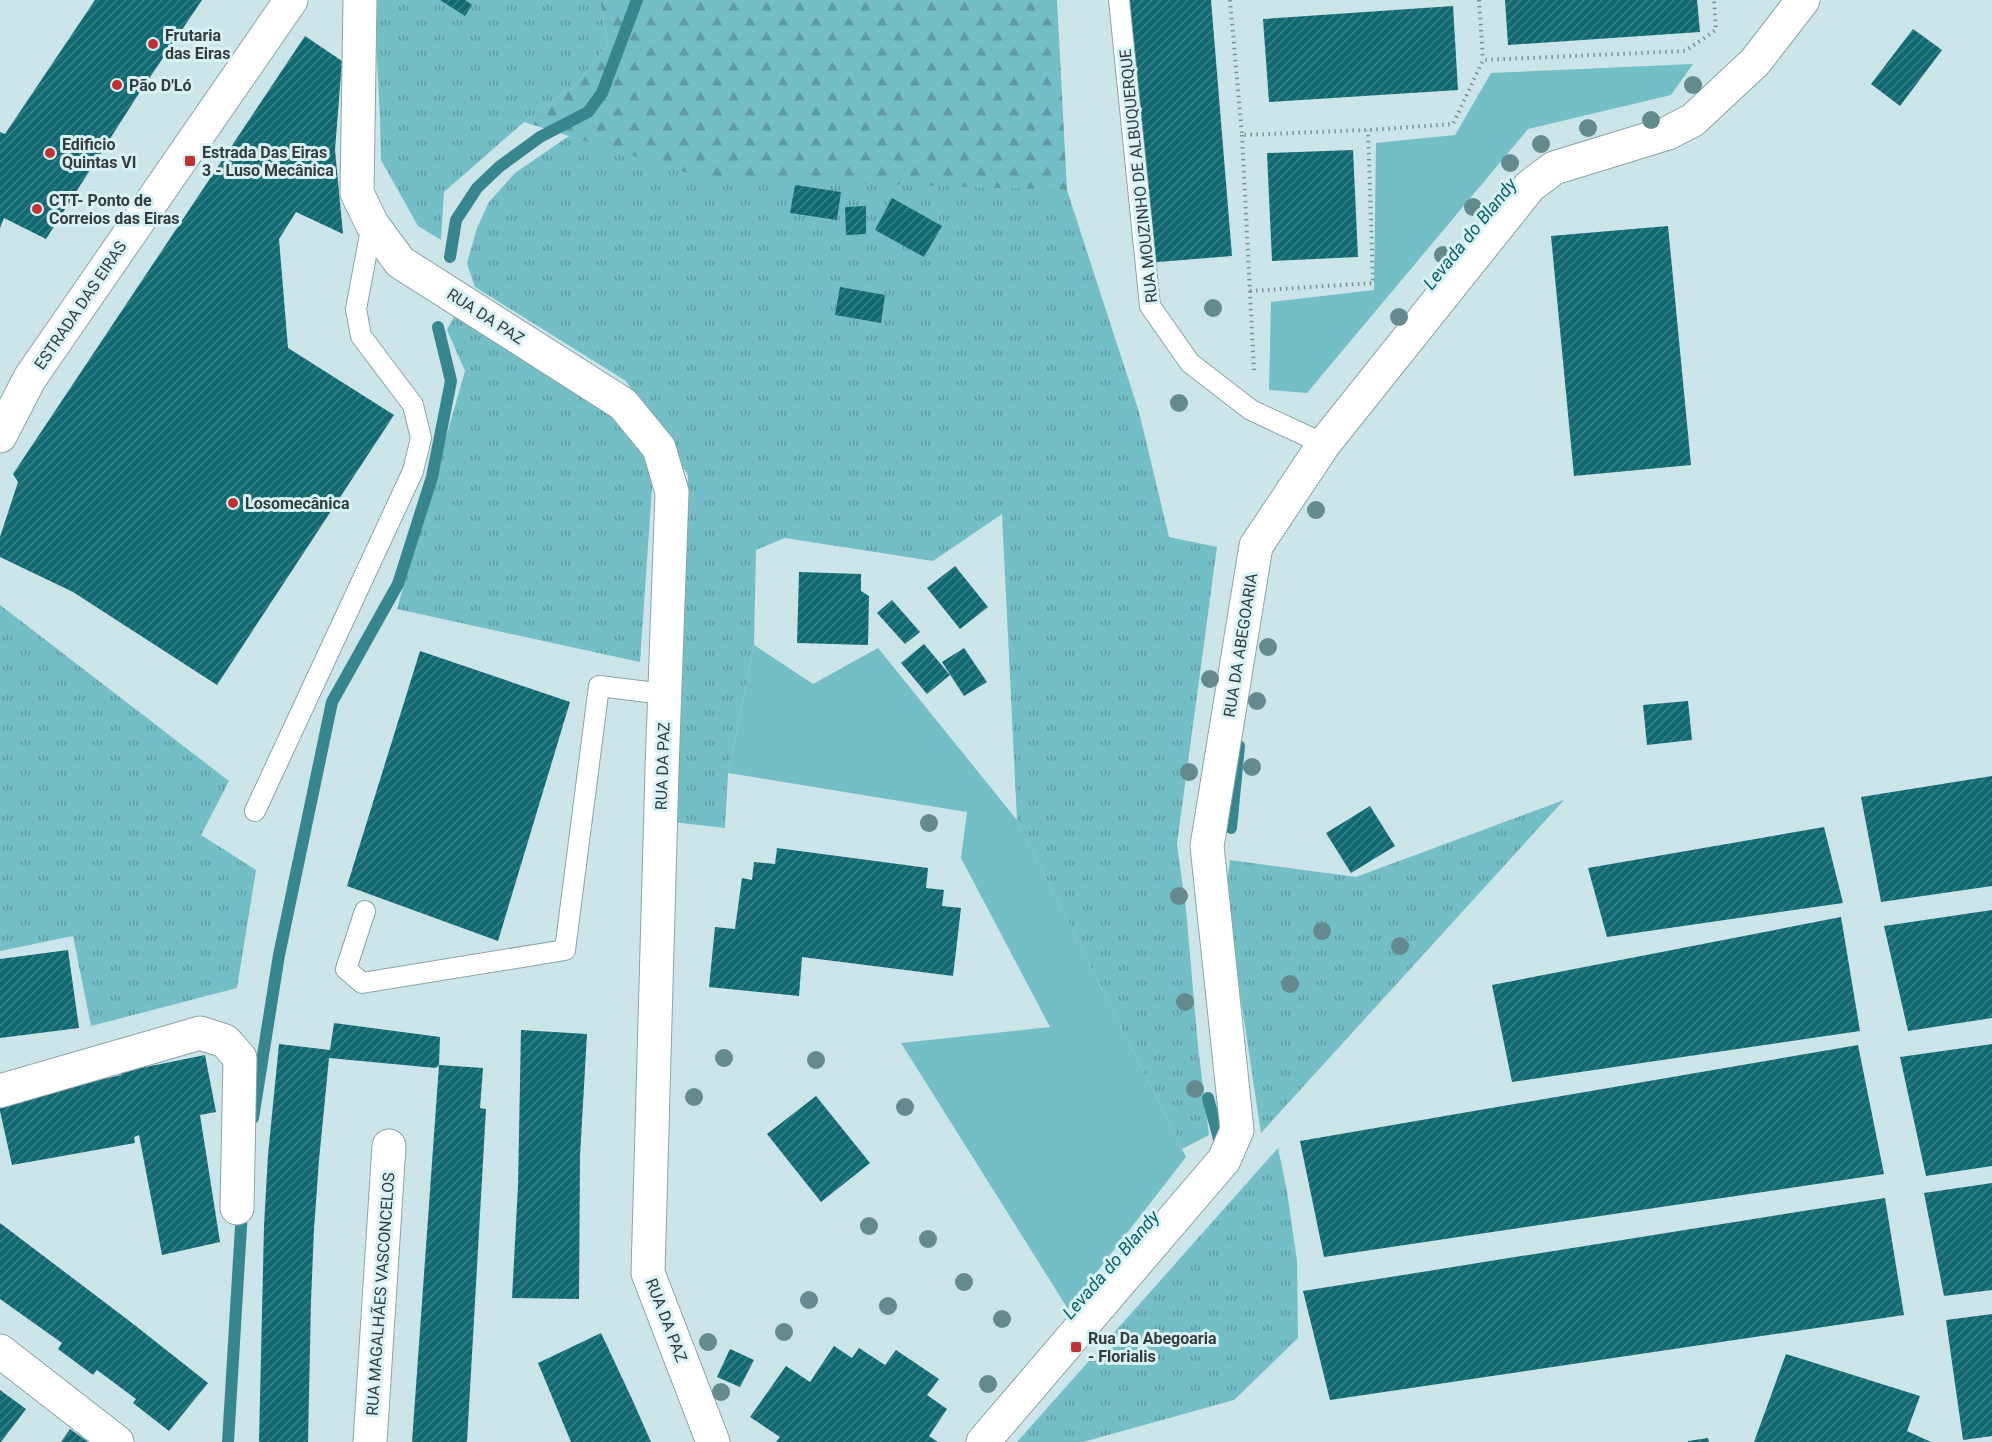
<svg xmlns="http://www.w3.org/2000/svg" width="1992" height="1442" viewBox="0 0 1992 1442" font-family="Roboto,sans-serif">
<defs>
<pattern id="grass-tufts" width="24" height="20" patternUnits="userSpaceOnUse" patternTransform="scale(1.5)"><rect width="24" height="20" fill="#74bec6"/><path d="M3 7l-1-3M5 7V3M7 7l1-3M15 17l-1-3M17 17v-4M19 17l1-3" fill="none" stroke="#609ca2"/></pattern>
<pattern id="forest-firs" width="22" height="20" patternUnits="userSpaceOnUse" patternTransform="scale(1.5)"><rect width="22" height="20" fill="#74bec6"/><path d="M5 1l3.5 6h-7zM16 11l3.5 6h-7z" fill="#609ca2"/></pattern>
<pattern id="building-hatch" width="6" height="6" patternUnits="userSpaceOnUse" patternTransform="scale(1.5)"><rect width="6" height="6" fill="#116971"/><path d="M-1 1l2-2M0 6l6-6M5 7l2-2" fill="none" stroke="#3d8086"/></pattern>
</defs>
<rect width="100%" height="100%" fill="#cce5e8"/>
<g fill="url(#grass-tufts)">
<polygon points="374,0 600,0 608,44 576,85 524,122 444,192 441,240 418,226 381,160 380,119"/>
<polygon points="569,136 695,173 1067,190 1139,412 1169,537 1217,547 1177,844 1186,909 1198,1047 1209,1135 1182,1149 1017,820 1002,514 933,561 785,538 756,550 754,645 728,773 725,828 672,822 688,475 626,381 475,287 467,263 477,228 489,202 515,173"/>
<polygon points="460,305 621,405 653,474 640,662 397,609 465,371 447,330"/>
<polygon points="0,605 229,781 201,835 256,870 237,988 91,1026 73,936 0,951"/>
<polygon points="1564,800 1261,1133 1240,993 1227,883 1230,860 1356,877"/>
<polygon points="1278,1148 1287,1191 1297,1261 1298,1338 1234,1400 1083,1442 1017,1442"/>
</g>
<polygon fill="url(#forest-firs)" points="600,0 1057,0 1067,190 704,178 524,122 576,85 608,44"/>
<g fill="#74bec6">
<polygon points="1693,64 1671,95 1528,129 1307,393 1269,390 1271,302 1374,290 1376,143 1455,135 1491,73"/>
<polygon points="754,645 813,684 878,648 1017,820 1186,1157 1068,1309 901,1043 1050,1027 961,858 967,812 728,773"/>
</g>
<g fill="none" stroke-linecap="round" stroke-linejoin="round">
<g stroke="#37858d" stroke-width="12">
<polyline points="450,257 456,220 477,188 499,167 540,137 588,112 602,93 637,0"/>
<polyline points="1231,828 1239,746"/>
<polyline points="1208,1098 1222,1150"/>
<polyline points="253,1118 279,955 332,702 398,584 432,477 451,381 438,327"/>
<polyline points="228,1442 242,1210"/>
</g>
</g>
<g fill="url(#building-hatch)">
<polygon points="95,0 202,0 136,98 46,239 4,218 0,228 0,132 5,134"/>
<polygon points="440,0 465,0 472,5 465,16"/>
<polygon points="1125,0 1211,0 1232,256 1146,263"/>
<polygon points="1505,0 1697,0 1700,32 1508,45"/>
<polygon points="1453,6 1458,90 1269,102 1263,19"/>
<polygon points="1913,29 1942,50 1900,106 1871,84"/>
<polygon points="305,36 342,61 335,150 343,234 296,212 279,239 288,348 394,415 217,685 73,592 0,557 0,537 18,482 13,474"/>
<polygon points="1353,150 1358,257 1272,261 1267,153"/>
<polygon points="795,185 841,192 837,220 790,213"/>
<polygon points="892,198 942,226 924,257 875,230"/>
<polygon points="866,206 866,234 846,235 845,207"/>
<polygon points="1668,226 1691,465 1574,476 1551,236"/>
<polygon points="840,287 885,295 881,323 835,315"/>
<polygon points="955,566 988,607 960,629 927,588"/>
<polygon points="799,572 861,574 861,591 869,596 868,645 797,643"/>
<polygon points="892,600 920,632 905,644 877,613"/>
<polygon points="924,644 950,675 927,694 901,663"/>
<polygon points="964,648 987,682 964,696 942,662"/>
<polygon points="420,651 570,702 498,941 347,886"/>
<polygon points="1688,701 1692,740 1647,745 1643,705"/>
<polygon points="1992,776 1992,886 1881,902 1861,797"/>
<polygon points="1370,806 1395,846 1351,873 1326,833"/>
<polygon points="1824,827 1843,903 1607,937 1588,868"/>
<polygon points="777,848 928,868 926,888 944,890 942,906 961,908 953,976 802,957 799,996 709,987 715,927 735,929 742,878 752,880 754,862 775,864"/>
<polygon points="1992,910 1992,1018 1908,1031 1884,926"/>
<polygon points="1841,917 1860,1031 1512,1082 1492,985"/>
<polygon points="68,950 79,1028 0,1038 0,959"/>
<polygon points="334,1023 440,1037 439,1065 483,1068 480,1108 486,1109 467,1442 412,1442 439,1065 436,1068 329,1058 319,1160 314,1229 311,1301 308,1442 259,1442 264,1226 268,1155 279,1044 330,1050"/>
<polygon points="521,1030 587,1034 580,1156 579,1299 512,1298 518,1186"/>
<polygon points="1992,1044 1992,1166 1926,1176 1900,1057"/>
<polygon points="1858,1045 1884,1174 1324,1257 1300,1141"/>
<polygon points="205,1055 216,1112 200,1115 220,1242 162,1255 139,1135 134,1137 135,1143 12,1165 0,1111 0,1103 121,1075 121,1072"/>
<polygon points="816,1096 870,1163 821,1202 767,1134"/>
<polygon points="1992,1183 1992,1290 1944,1296 1924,1193"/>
<polygon points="1885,1198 1904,1315 1330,1400 1303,1291"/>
<polygon points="0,1223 132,1323 208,1383 169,1431 133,1403 136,1399 97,1370 93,1375 58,1349 62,1343 0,1299"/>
<polygon points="1992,1314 1992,1436 1963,1440 1946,1320"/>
<polygon points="601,1333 632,1399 651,1442 571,1442 538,1363"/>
<polygon points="834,1346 852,1358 859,1348 885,1365 896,1350 939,1379 927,1395 947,1409 929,1436 938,1442 776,1442 780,1437 750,1417 786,1366 810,1382"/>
<polygon points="730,1349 754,1360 740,1387 717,1377"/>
<polygon points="1786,1354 1920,1396 1907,1431 1931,1442 1754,1442"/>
<polygon points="0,1390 26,1409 1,1442 0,1442"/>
<polygon points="70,1429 88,1442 61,1442"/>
<polygon points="1708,1438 1709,1442 1688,1442 1688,1441"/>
</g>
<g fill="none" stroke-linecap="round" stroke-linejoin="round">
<defs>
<g id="service">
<polyline points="1119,0 1150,306 1190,363 1251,410 1324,444"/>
<polyline points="255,811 413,471 421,438 413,405 361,336 356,309 372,224"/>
<polyline points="365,911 346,969 362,983 565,950 599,686 664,694"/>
</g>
<g id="minor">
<polyline points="360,0 357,193 372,224 400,262 623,404 659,448 672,492 662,769 648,1273 713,1442"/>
<polyline points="0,1091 200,1033 225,1041 240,1058 237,1208"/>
<polyline points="0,1351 117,1442"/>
<polyline points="370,1442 389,1146"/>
</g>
<g id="tertiary">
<polyline points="0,436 30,378 291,0"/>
<polyline points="983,1442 1224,1160 1237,1130 1207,846 1256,546 1324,444 1530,186 1554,168 1668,133 1693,120 1755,62 1803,0"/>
</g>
</defs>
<use href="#service" stroke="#8ca4a7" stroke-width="22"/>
<use href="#minor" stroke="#8ca4a7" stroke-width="35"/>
<use href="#tertiary" stroke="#8ca4a7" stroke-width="35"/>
<g stroke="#7f9193" stroke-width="4" stroke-dasharray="1.5 4.5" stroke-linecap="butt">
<polyline points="1230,0 1242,135 1368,130 1453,124 1483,60 1685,51 1716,30 1714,0"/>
<polyline points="1479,0 1483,60"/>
<polyline points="1242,135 1254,372"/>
<polyline points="1250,291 1373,283 1368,130"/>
</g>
<use href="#service" stroke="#fff" stroke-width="20"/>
<use href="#minor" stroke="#fff" stroke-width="33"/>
<use href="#tertiary" stroke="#fff" stroke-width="33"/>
</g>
<g fill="#648a8e">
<circle cx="1693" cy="85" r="9"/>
<circle cx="1651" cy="120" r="9"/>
<circle cx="1588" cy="128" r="9"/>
<circle cx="1541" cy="144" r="9"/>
<circle cx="1510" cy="163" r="9"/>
<circle cx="1473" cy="207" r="9"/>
<circle cx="1443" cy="255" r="9"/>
<circle cx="1213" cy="308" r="9"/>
<circle cx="1399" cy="317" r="9"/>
<circle cx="1179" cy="403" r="9"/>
<circle cx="1316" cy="510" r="9"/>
<circle cx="1268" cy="647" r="9"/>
<circle cx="1210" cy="679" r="9"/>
<circle cx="1257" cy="701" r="9"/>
<circle cx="1252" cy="767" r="9"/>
<circle cx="1189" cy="772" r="9"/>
<circle cx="929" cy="823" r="9"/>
<circle cx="1179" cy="896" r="9"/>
<circle cx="1322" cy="931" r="9"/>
<circle cx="1400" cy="946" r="9"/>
<circle cx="1290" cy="984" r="9"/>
<circle cx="1185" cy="1002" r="9"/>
<circle cx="724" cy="1058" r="9"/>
<circle cx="816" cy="1060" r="9"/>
<circle cx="1195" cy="1089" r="9"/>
<circle cx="694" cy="1097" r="9"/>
<circle cx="905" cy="1107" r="9"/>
<circle cx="869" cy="1226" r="9"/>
<circle cx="928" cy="1239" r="9"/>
<circle cx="964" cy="1282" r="9"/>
<circle cx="809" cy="1300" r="9"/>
<circle cx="888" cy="1306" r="9"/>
<circle cx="1002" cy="1319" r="9"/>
<circle cx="784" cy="1332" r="9"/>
<circle cx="708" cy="1342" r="9"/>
<circle cx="988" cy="1384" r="9"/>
<circle cx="721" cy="1392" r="9"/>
</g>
<g fill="#c03133" stroke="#d9f2f5" stroke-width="2">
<circle cx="153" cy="44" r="6"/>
<circle cx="117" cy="85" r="6"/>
<circle cx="50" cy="153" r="6"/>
<rect x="184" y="155" width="12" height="12" rx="3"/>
<circle cx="37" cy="209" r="6"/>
<circle cx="233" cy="503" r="6"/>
<rect x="1070" y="1341" width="12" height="12" rx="3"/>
</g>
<g text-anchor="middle" stroke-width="6" stroke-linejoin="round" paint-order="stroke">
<g font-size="16" font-weight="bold" fill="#323c3d" stroke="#d9f2f5" text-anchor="start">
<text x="165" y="41">Frutaria<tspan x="165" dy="18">das Eiras</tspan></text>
<text x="129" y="91">Pão D'Ló</text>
<text x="62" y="150">Edificio<tspan x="62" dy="18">Quintas VI</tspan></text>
<text x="202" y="158">Estrada Das Eiras<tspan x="202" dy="18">3 - Luso Mecânica</tspan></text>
<text x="49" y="206">CTT- Ponto de<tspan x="49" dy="18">Correios das Eiras</tspan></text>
<text x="245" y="509">Losomecânica</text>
<text x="1088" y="1344">Rua Da Abegoaria<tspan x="1088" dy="18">- Florialis</tspan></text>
</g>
<g font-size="16" fill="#323c3d" stroke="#d9f2f5">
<text transform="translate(1138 176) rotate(-96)" y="6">RUA MOUZINHO DE ALBUQUERQUE</text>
<text transform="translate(80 305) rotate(-56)" y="6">ESTRADA DAS EIRAS</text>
<text transform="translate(486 316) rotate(33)" y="6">RUA DA PAZ</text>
<text transform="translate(1240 645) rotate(-81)" y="6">RUA DA ABEGOARIA</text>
<text transform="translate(662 766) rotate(-88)" y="6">RUA DA PAZ</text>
<text transform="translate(380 1294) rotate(-86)" y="6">RUA MAGALHÃES VASCONCELOS</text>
<text transform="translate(667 1320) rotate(69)" y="6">RUA DA PAZ</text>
</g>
<g font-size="18" font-style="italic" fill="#09636b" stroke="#d9f2f5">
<text transform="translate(1470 234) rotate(-51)" y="6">Levada do Blandy</text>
<text transform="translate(1111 1265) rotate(-49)" y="6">Levada do Blandy</text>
</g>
</g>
</svg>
